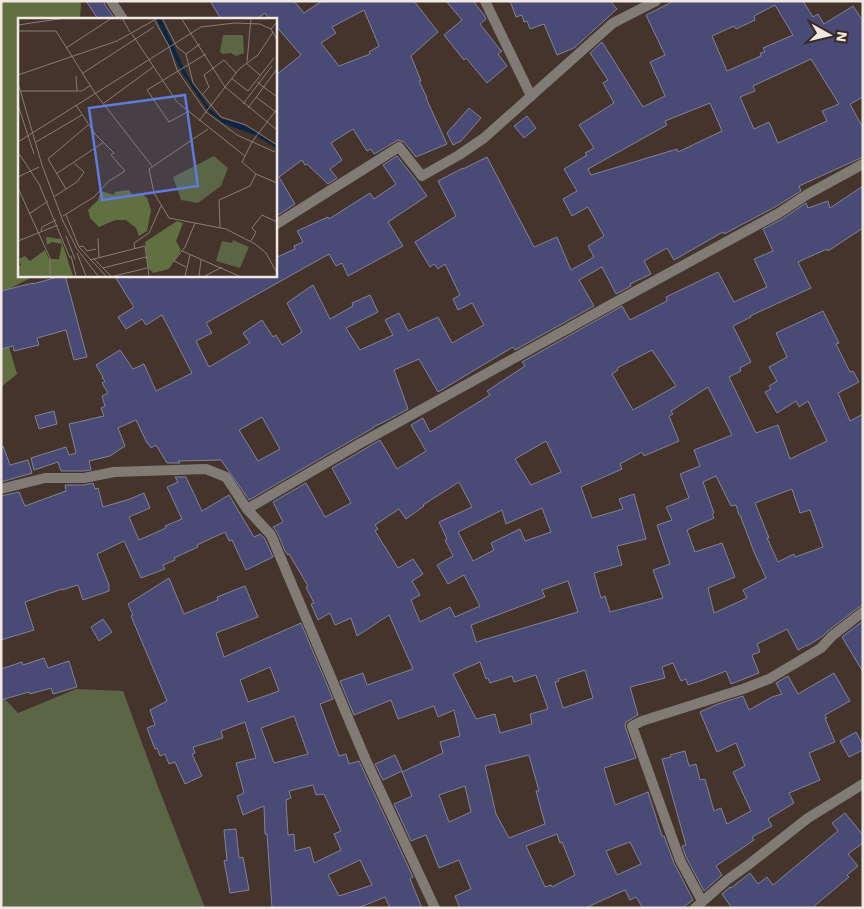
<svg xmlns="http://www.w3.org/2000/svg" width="864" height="909" viewBox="0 0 864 909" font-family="'Work Sans',sans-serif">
<rect width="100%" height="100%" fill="#44342c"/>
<polygon fill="#5b6646" points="76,689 123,691 157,784 205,908 1,908 1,695 18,713"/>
<g fill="#617041">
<polygon points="1,1 78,1 81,3 80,19 19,19 19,275 36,275 1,293"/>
<polygon points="1,319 17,374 1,387"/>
</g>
<g fill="#4a4a76" stroke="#828395" fill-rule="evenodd">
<polygon points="86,1 104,1 105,5 115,19 98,19"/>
<path d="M210,1H294L304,13L322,1H414L438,32L411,56L421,81H419L427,98H426L447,144L416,157L404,142L398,140L374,154L371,149L367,151L353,129L331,143L342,160L330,169L337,178L328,184L307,164L305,165L302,160L279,177L295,204L275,217V76L301,55L275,25V19H269L265,13L257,19H221ZM364,10L379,46L369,52L370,54L339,66L321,43L336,33L332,27Z"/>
<polygon points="446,1 473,1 484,15 486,19 480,24 501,51 502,51 498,54 507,66 487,83 466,58 464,60 444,35 462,20"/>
<polygon points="510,1 610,1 617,9 574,48 557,55 544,24 530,29 527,21 524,22 522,15 516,17"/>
<path d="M674,1H803L813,17L818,14L824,24L853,6L863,21V97L850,104L863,128V157L799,186L801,191L775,207L724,234L723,232L674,260L667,248L644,261L651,274L630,284L631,286L616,294L602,267L579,280L594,306L515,350L513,347L438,392L419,359L394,370L408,409L384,422L373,427V428L249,500L221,460L178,461L180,463H167L156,445L151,448L148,443H147L136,420L118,428L125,446L110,456L89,461L91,470L83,471H61L58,462L34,470L31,458L66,447L69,455L76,453L69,424L104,416L101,408L105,406L102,396L108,393L102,383L105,381L102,378L103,377L96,365L120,350L133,369L144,364L156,391L192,373L162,315L146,325L142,319L126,329L118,317L134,307L114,275H275V258L295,249L294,246L303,242L297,231L328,217L329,219L370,193L374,199L396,184L383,165L397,156L415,179L427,196L388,222L403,246L348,276L342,263L336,266L329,254L206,323L212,333L196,341L209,367L250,343L243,333L262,320L273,337L276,335L282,345L302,332L287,303L313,285L330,319L353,306L352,303L370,295L378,312L346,328L360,350L393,335L385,320L399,313L408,331L438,317L452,343L484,325L472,303L458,310L453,299L460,295L445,264L438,269L434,264L430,267L415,242L456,216L438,181L463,168V169L487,157L534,247L557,237L571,270L594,257L588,246L604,236L588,207L572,216L563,199L577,191L564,169L587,155L585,153L594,148L579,125L614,103L603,83L608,80L590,53L602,42L643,107L665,96L650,62L665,55L646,15ZM775,5L793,35L763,48L765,52L760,53L761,56L727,71L712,36L734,26L736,29L755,20L754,16ZM811,59L839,104L822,111L827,121L778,143L769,122L754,129L740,97L755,91L753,86ZM710,103L722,131L678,152L677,149L591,175L588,169L667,125L665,121ZM262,417L280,449L258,461L239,430Z"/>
<polygon points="469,108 481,118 461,141 453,145 447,133"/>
<polygon points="527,116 536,128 524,138 514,126"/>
<path d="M863,186V228L828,251L827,249L798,262L811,288L750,316L751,317L733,326L751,362L740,368L741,371L729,377L756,433L778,425L790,459L827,441L808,401L799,407L796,401L777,413L765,392L771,389L769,386L777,381L769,367L787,357L776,333L823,311L839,343L836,344L850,372L853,371L859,382L838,393L850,421L863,414V605L859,607L828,631L823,636L807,646V645L798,650L787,629L757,644L760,652L752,655L759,673L731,684L726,671L703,680L688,685L686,679L681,681L673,663L662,667L665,678L630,687L638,715L626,722L625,726L636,758L604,768L615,805L648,792L662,836H664L674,863L693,900L682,908H643L636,897L630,900L625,890L585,908H460L455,896L471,889L459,860L439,868L426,835L411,841L394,804L412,796L402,772L443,753L440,742L460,736L454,710L438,717L434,706L398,719L391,700L354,715L340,681L363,673L367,685L413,669L389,615L357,636L351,618L335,625L330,613L318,620L311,604L314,603L306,587L308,586L289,554L288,555L285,551L277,532L273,527L283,522L273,502L306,483L325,517L351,503L332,468L380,440L397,469L426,451L411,425L423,418L430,432L490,395L487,391L525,366L522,362L622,306L630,320L667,301L666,297L718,272L734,302L767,287L754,259L773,251L763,229L782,219L806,203L808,208L828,201L830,208ZM652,350L676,386L633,410L612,374L618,370L617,368ZM708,387L732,435L694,450L700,466L680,474L689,498L666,507L672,520L657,525L670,564L653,570L663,598L610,612L605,596L601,598L594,573L622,565L617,546L646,539L634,494L619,499L623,509L592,518L581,487L622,469L620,464L642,452L644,456L679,441L669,416L673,414L671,411ZM546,441L561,472L531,485L515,459ZM716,476L731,506L736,505L739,515H740L754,552L766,578L743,590L747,598L714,613L708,588L735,577L722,543L695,552L687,530L714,518L712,514L714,513L703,482ZM459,482L472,507L439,522L447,539L445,540L453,556L437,565L448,584L464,575L480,606L455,617L450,607L420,622L411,600L420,595L412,581L423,574L413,559L398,568L375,531L378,529L375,525L399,509L406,519L424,506L423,505ZM792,489L800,513L810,510L823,547L795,557L794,554L778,562L767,538H769L755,503ZM542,508L551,532L525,541L520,529L491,543L494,550L473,561L458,532L502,510L506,524ZM568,581L578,612L476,642L471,625L545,597L542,590ZM480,662L486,679L488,678L490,683L512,676L514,682L536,675L548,709L530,714L532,724L500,733L495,714L476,719L453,674ZM585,670L593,698L563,708L555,682L559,681L558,679ZM529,755L539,791H536L545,824L509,838L496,814L485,766ZM465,786L471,812L449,822L439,795ZM557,834L560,843L562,842L575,875L552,887L551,885L545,887L526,846ZM630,842L641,864L617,875L606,851Z"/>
<polygon points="65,275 87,357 74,360 66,330 37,338 39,345 14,351 13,346 1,349 1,291 33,283 33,284"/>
<polygon points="54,411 57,424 39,429 35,416"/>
<polygon points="3,446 10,465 28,460 32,473 1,482 1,447"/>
<polygon points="175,477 186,477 202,511 229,495 254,537 260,534 265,539 273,557 246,570 232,540 229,541 225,532 197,545 198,547 174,558 175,560 163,565 165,569 141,578 124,541 97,554 109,585 109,591 83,600 78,585 62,590 62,589 25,602 34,630 1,640 1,496 19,492 25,506 66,491 65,485 84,485 93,483 95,489 98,488 103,507 130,499 144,493 150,508 129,517 139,540 166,528 165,526 182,519 167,487 178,482"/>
<path d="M169,578L184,614L218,600L217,597L245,586L258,617L216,633L224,657L301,623L333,699L320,704L339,756L346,754L349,764L359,761L413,877L410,879L422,908H390L385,897L358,908H272L267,834H265L264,806L243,815L237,796L244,793L236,763L256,758L245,722L221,731L223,738L193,747L195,753L192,754L202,776L185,784L175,762L169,764L165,754L160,756L157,748L155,749L147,728L155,725L150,710L167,701L131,616L133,615L128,604ZM270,667L279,691L248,702L240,680ZM294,716L308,754L274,763L261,728ZM313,785L316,795L324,794L341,831L334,834L341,850L314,863L310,847L295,851L294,834L288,835L286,800L291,798L289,791ZM360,860L372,885L339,896L328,875Z"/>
<polygon points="103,619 112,632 99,641 91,627"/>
<polygon points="863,621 863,672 842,637"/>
<polygon points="44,658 48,668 69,661 77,687 53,694 51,688 30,694 29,692 1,700 1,669 22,662 23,665"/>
<polygon points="834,673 850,701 825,715 827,718 825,718 835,742 809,753 820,780 789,793 794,803 768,819 772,826 752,837 754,840 716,866 722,875 704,891 686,857 682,846 686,845 662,759 671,757 670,755 685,751 689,766 696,764 700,780 705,779 714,811 721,808 727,824 751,811 733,772 745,766 736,743 717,752 700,712 718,704 743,696 749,710 772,697 782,694 776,683 788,676 798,694"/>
<polygon points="856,732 863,745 863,750 849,757 840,741"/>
<polygon points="395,755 402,771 383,780 375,764"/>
<polygon points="845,813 863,835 863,843 848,854 858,866 847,875 849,877 812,908 732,908 722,894 730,887 731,888 750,873 758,884 767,877 773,885 838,831 832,823"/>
<polygon points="236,829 239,858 243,857 249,890 230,893 224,861 227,860 224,830"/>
</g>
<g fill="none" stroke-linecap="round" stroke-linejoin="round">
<g stroke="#807c75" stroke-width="10">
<polyline points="111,1 123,19"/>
<polyline points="485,1 531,96"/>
<polyline points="275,225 399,147 422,176 459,155 484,138 613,23 656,1"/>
<polyline points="1,489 45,478 84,478 114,472 206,469 226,477 247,509 271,535 365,758 435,908"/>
<polyline points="247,509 359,444 605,308 779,213 808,194 863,164"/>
<polyline points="702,901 680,860 632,726 642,721 743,689 769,679 821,648 832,636 863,612"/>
<polyline points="695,908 727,880 748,865 808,818 863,784"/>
</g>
</g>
<g transform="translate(18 18)">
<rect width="259" height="259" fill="#44342c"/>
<path d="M205,17H225L226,35L218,38L213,35L205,36L202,34ZM196,138L210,150L203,168L180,185L163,182L155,159ZM215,222L231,229L222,250L198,243L204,223L214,225Z" fill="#5b6646"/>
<path d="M111,172L115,178L123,175L129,180L133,192L129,213L121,218L118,210L108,202H97L81,209L72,200L70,192L80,182L83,173L96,177L97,174ZM159,203L165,205L158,223L163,232L151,251L135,255L130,250L127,224ZM28,219L43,221L55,258H0V249L3,247L1,241L7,238L12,243L27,232L31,241H41L44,226L34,224L29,227Z" fill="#617041"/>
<path d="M138,0H143L169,57L192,91L204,101L223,106L239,114L237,117L207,106L191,94L163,53Z" fill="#072748"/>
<path fill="none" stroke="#072748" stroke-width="2.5" d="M238,116L259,129"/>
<path fill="none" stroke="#8a7c75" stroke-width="1" d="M104,0L112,14M144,0L159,29L168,36L175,65L203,99L228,107L259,127M163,0L207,69L259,112M137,3L151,28L159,52L188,94L219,117L257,134M259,4L253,11L259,22M0,7L47,0M0,13H38L77,75L134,148M114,16L159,84L227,138M48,30L94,0M168,36L182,26M229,44L233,0M228,45L242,57M65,55L136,9M0,57L99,23L140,0M58,58L59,73M213,60L230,73L256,40M239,64L259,79M0,65L24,147L45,203L59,231L80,258M3,73H64L73,67M185,76L191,69L186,57L206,42L218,55M238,79L259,95M86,85L135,49M225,86L254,48M0,87L16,136M230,90L259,51M259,91L234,124L224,144L238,156L259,165M169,94L151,104L129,72L188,36M181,103L221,51L240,37L255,14M190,111L131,151L136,175L151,200L208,211L237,226L248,235L259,255M0,124L183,9L216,5L242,6L253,11M18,124L64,97M0,138L2,137L21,166L52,240M38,156L86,124M0,159L21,149M0,170L32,240V258M48,171L30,141L70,107M37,178L59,164L66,154L56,145M11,196L30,183M48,197L61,229L88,258M45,198L76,179L91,163L107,153L93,137L96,135L77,116L58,87M202,210L201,182L232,168L238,156M23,213L24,209L38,202M48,218L57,241M80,220L81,240M0,223L40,207M233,223L238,214L234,210L244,197L259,204M61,229L65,228L69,233L78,231M117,231L116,225L131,215L143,188M164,233L221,258M59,235L68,258M53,238L58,258M76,241L93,258M72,242L127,228L131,258M168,249L156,243L167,229L177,205M85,250L128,239M96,258L129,250M167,258L172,237M181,258L183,242M187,258L204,249"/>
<path fill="#5d7cdb" fill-opacity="0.15" stroke="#5d7cdb" stroke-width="2.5" d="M167,77L180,168L84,182L71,90Z"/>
<rect width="259" height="259" fill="none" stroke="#f2e8e2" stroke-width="2.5"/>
</g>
<rect width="864" height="909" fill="none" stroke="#f2e8e2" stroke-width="5"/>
<g transform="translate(829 35) rotate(98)" stroke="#392a22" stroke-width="4" paint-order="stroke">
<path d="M0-4L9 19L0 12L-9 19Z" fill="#f2e8e2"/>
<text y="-8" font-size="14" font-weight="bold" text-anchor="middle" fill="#f2e8e2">N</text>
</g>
</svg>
